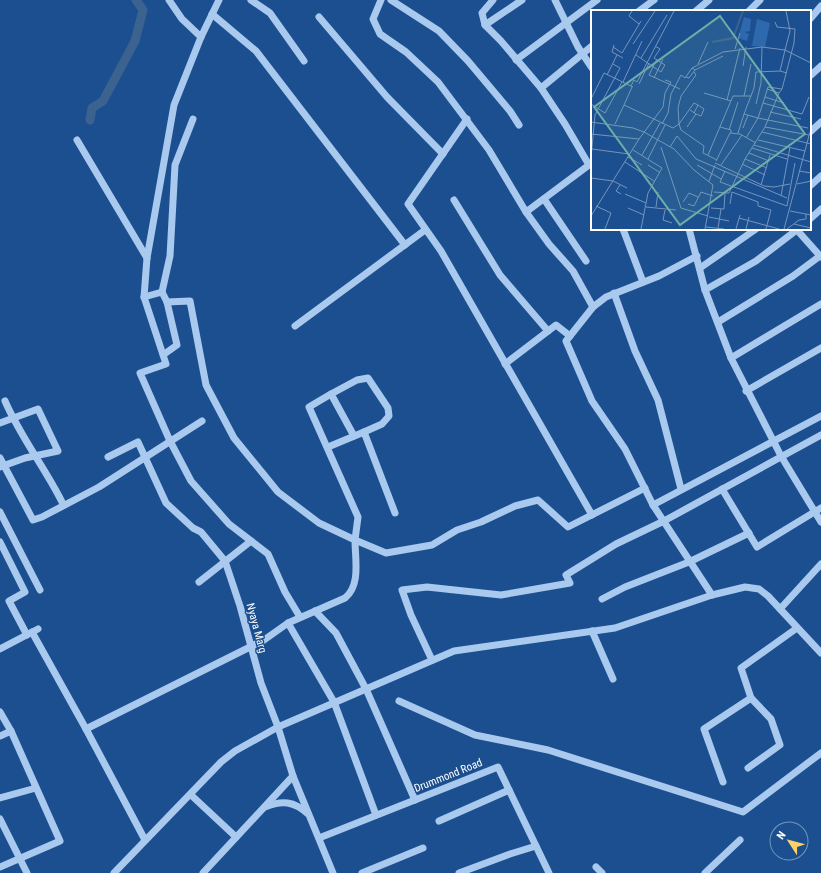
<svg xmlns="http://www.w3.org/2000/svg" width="821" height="873" viewBox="0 0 821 873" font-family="'Roboto Condensed',sans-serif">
<rect width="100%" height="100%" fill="#1b4f8f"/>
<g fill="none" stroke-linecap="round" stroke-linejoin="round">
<polyline stroke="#3c6290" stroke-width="9" points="90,120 92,108 103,101 135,41 143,10 136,0"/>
<g stroke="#a9c9ee" stroke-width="7">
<polyline points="169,0 182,19 201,37"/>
<polyline points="251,0 270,13 304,61"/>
<polyline points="381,0 373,19 380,34 406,52 438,82 489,150 526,212"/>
<polyline points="391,0 439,31 468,61 510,111 519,125"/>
<polyline points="493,0 482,13 485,25 501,41 541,88"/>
<polyline points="555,0 578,47 592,68"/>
<polyline points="639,11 654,0"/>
<polyline points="696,11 709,0"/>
<polyline points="749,11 760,0"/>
<polyline points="212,14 256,51 405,245"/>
<polyline points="319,17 387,97 443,154"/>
<polyline points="810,19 821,6"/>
<polyline points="485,25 522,0"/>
<polyline points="592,46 541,88 565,124 589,165 526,212 549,244 573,271 593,307"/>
<polyline points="516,60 597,0"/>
<polyline points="810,76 821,66"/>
<polyline points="467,119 408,204 441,251 592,515"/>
<polyline points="810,132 821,122"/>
<polyline points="77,140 147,258"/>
<polyline points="810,186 821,176"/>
<polyline points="544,199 586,261"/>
<polyline points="454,200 500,275 548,331"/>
<polyline points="810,219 821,209"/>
<polyline points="623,229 643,282"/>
<polyline points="689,229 705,290 731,358 781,456 821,522"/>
<polyline points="797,230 821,257"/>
<polyline points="697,256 659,276 606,297 593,307 566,341 592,401 625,449 653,505 712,595"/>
<polyline points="700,268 756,229"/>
<polyline points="705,290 756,261 798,229"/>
<polyline points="162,292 170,256 175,165 193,119"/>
<polyline points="614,293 635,351 658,400 681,489"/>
<polyline points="144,297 147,258 174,105 201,37 219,0"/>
<polyline points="718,322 793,276 820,256"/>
<polyline points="295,326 425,230"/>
<polyline points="163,355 177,345 167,302 162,292 144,297 166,364 140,373 170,441 191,481 229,524 268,554 285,592 300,617"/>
<polyline points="731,358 821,304"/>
<polyline points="505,364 556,325 570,336"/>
<polyline points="746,391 821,348"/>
<polyline points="331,394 309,407 358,517 355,540 386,553 432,545 457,530 481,522 515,506 538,500 568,527 645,488"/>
<path d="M5,401C21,438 46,469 63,504"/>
<polyline points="0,423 38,409 58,451 25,458 0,467"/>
<polyline points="354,436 331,394 357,380 368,378 388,408 389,416 382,424 364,432"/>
<polyline points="328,447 364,432 395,513"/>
<polyline points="108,457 138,442 166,503 193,528 201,532 225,561 240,606 261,683 278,727 293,776 333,873"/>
<polyline points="0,458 33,520 42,517 99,487 202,421"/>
<polyline points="722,489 757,547 821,508"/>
<polyline points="653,505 821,416"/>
<polyline points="0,512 40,590"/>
<polyline points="0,542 25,592 9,601 27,635"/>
<polyline points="199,582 251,541"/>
<polyline points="602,599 625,587 689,562 749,533"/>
<polyline points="780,609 821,564"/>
<polyline points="315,611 336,633 366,689 415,800"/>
<polyline points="288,623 334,702 376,815"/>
<polyline points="592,631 613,679"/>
<polyline points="32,632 86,729"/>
<polyline points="0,649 38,629"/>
<polyline points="432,660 411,615 402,590 427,587 501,595 570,583 566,575 616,544 664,521 821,435"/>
<polyline points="399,701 475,735 548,750 743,812 821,753"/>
<polyline points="0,712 11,731 60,841 0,867"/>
<polyline points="0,736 11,731"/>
<polyline points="748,768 780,745 771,719 751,698 741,668 797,628"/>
<polyline points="723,782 704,729 751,698"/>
<polyline points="191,795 236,837"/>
<polyline points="0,798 36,788"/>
<path d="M265,807C282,800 294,801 308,814"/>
<polyline points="0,819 27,873"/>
<polyline points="439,821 509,790"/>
<polyline points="319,838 498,767 549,873"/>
<path d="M145,840L86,729L264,640L288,623L345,598C361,585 355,559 355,540L319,523L278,492L234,438L206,385L190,301L167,302"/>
<polyline points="596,867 602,873"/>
<polyline points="114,873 221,762 235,751 278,727 454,651 615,628 712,595 745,587 759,589 768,596 821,653"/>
<polyline points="203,873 293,776"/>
<polyline points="362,873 423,848"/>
<polyline points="459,873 510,854 536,846"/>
<polyline points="705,873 740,840"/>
</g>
</g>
<g text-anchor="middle" stroke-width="3" stroke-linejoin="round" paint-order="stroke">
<g font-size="11" fill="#fff" stroke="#1b4f8f">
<text transform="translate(257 628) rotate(75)" y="4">Nyaya Marg</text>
<text transform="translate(448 775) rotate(-22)" y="4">Drummond Road</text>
</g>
</g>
<g transform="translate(591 10)">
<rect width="220" height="220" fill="#1b4f8f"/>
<path d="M153,7L160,9L159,21L154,22L158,24L156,31L147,28ZM166,9L179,13L174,37L161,36Z" fill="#2e69ad"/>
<path fill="none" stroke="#3c6290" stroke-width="2" d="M121,32L142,28L152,1"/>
<path fill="none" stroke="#7695bc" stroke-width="1" d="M41,1L38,6L48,14M195,1L199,21L194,40L220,53M42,34L64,1M23,35L21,42L32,48M22,37L31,43L50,11M144,39L149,23M45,45L70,62L74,55L63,48L69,39L64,36M50,48L76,5M66,49L58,65L89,79M107,54L117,32M152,56L155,37M101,58L132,42L171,37L194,40L189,61M104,60L132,46M16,65L26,45M63,68L72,49M32,72L51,31M48,74L58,53M40,76L43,70L46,72L83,1M176,79L188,83L191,79L203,33L204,19L186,17L184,12M113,83L140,91M153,86L160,54M174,87L193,93M0,89L13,63L42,77M136,90L149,38M172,93L177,77L191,79M0,94L14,103L31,72M165,94L170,73L171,37M33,95L41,77M107,95L103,93L88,114L90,120L113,136L112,143L126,150M179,102L210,109M103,103L107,95L113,99L110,106L105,104M153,104L163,78L165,62L189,61L196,63M0,112L42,118L53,122L83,139L103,160L122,175L114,219M24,114L33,95L82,118L88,114L87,98L90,86L105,65L103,62M71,114L77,103L80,84L90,65L94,68L101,58L104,60L98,68L95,67M96,117L105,104L99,100M129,117L140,120V123M174,117L218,125M152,118L157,105M138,120L147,92M171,122L220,134M147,123L153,104L167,108L172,93L211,104L218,87M0,124L48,129M155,128L167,108L217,118M167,130L214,141M163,135L220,152M70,137L90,198L117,206M79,137L86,126L105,149L196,188M161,138L196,149M1,139L38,144M42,140L71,158L57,183L50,219M158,143L178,151M51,145L69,113M117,145L142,86H160M37,147L51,155M0,148L4,105L29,58L22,54M57,149L74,115M154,149L176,158M125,151L139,123L149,124L165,133M34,152L63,171M124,153L173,176L183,177L199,174M151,154L174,165M57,155L68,162M106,155L130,169M130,155L151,125M134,161L129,172L196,196L204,153M208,161L220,163M0,168L22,171L36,178M118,171L124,155M206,174L220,171M29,175L25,181L30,184M170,175L179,145M123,182L138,183L154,149L174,117L188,83M34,184L55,193M190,186L199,137M92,192L98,183L107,187M97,194L103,196L110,182L122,186M139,194L141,182L167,192V196L180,200L175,219M5,196L20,203L14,219M55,197L85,200M65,197L67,182M37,198L53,205M120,198L133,199L134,183M74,200L72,210L81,213M199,201L220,205M0,206L48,129L72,97L74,83L80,72L74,70M118,207L138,211M148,208L188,219M203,214L220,218M115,217L133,219M127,218L130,199M145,219L149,205M155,219L158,207M193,219L219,122M196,219L208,210L215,209V204"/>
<path fill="#6fada8" fill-opacity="0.15" stroke="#6fada8" stroke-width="2" d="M129,6L214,124L89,215L3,97Z"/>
<rect width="220" height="220" fill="none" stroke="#fff" stroke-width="2"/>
</g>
<g transform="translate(789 841) rotate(306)"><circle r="19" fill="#1b4f8f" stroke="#7695bc"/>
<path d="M0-3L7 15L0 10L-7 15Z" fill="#ffd166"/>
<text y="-6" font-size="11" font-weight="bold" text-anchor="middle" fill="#ffffff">N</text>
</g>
</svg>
